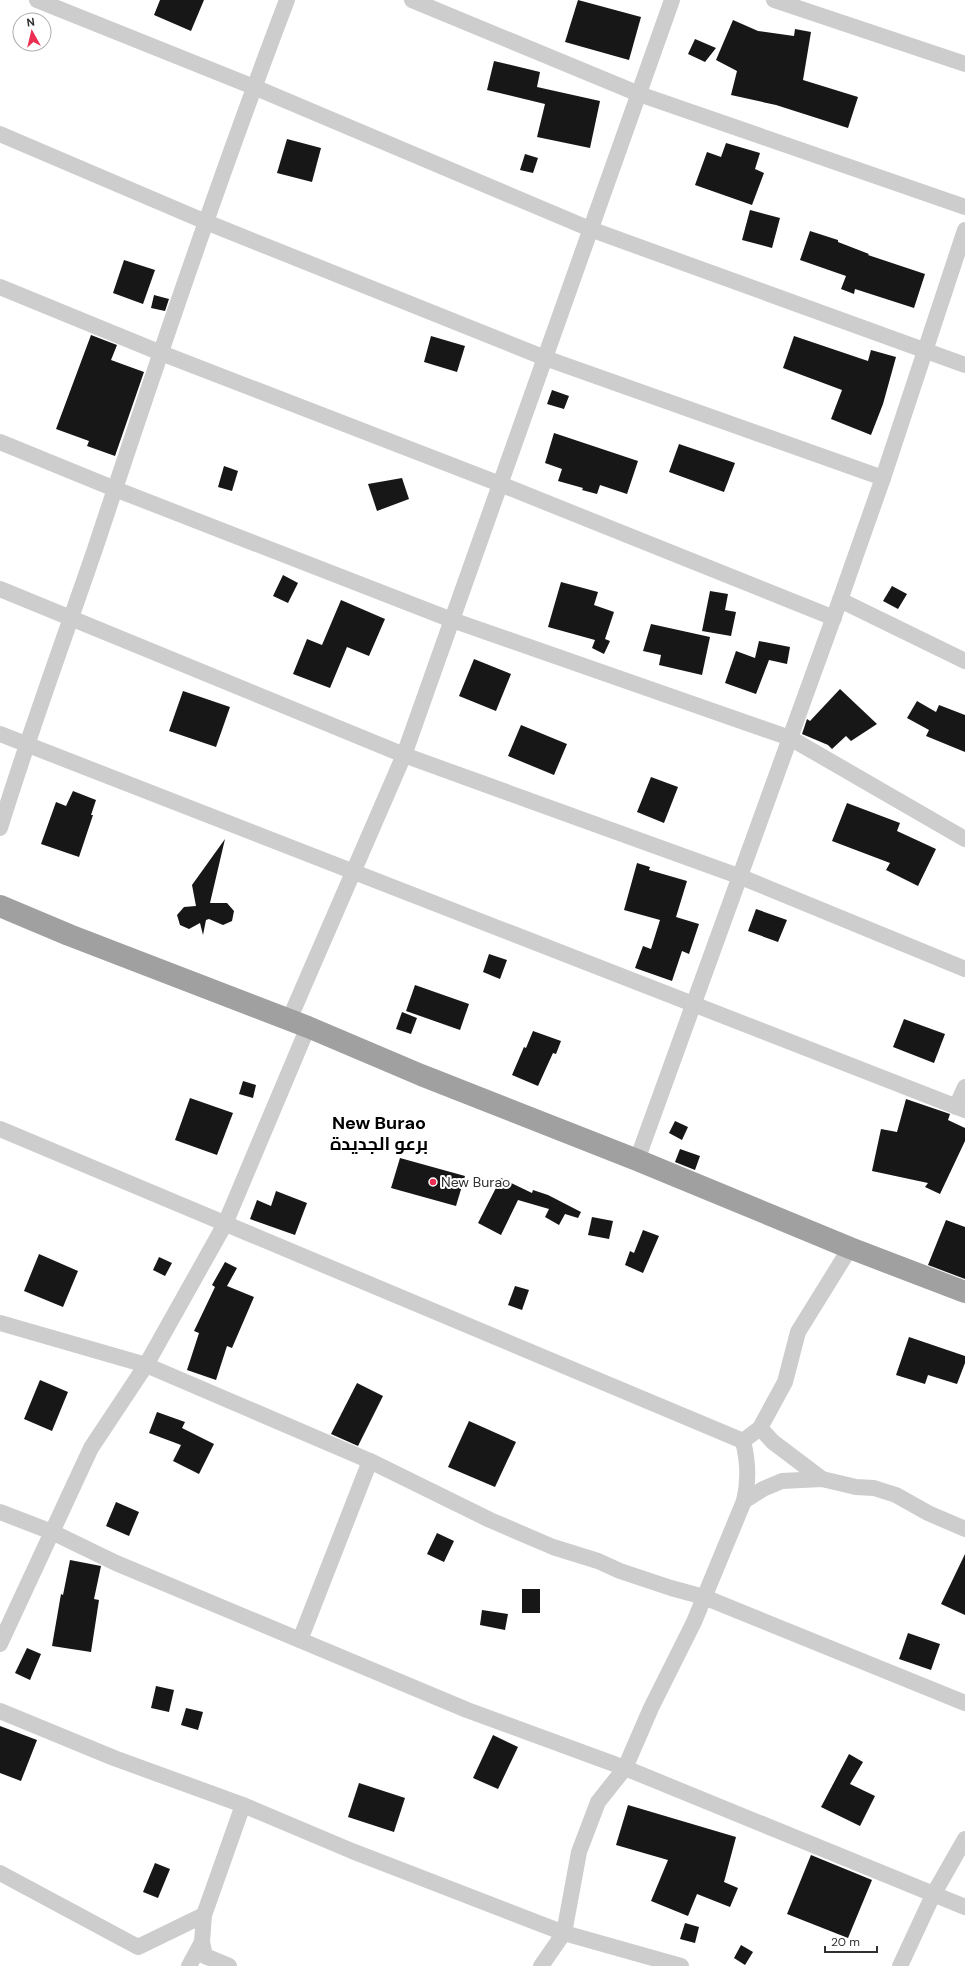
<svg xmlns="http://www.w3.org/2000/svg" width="965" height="1966" viewBox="0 0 965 1966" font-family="'DM Sans',Cairo,sans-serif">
<rect width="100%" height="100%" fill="#fff"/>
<g fill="#171717">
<polygon points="160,0 204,0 191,31 154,15"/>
<polygon points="578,0 641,17 629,60 565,42"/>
<polygon points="733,20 758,31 794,36 795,29 811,32 803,80 858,97 848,128 776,105 731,95 737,71 716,60"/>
<polygon points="695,39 716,48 705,62 688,54"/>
<polygon points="494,61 540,72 537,87 600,101 590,148 537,137 545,104 487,90"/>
<polygon points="287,139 321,148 312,182 277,173"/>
<polygon points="726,143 760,153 755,169 764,173 752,205 695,185 707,152 721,157"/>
<polygon points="525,154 538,158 533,173 520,170"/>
<polygon points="750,210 780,218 772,248 742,240"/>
<polygon points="810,231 838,240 838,242 869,254 868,255 925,274 914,308 855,289 854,294 841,289 846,276 800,260"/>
<polygon points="124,260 155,270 143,304 113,293"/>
<polygon points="154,295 169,299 165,311 151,308"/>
<polygon points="91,335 117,345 111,360 144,372 115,456 87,446 89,441 56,429"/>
<polygon points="431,336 465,346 457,372 424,362"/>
<polygon points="794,336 868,361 871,350 896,357 883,404 871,435 831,419 842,390 783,368"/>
<polygon points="552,390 569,396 564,409 547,404"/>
<polygon points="554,433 638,461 627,494 600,485 597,494 582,490 583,488 558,481 562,469 545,463"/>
<polygon points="679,444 735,463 724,492 669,472"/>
<polygon points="224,466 238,471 232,491 218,487"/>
<polygon points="402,478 409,499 377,511 368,484"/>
<polygon points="283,575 298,583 288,603 273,596"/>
<polygon points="561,582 598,592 594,605 614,612 605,639 610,641 604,654 592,648 595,640 548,627"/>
<polygon points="892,586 907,594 898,609 883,601"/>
<polygon points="710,591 728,594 725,610 736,612 731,636 702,631"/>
<polygon points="341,600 385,619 369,656 347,647 330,688 293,674 307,639 322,645"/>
<polygon points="651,624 710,637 702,675 659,665 661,655 643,651"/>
<polygon points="759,641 790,647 787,664 769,660 756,694 725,683 736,651 755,658"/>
<polygon points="474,659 511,674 496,711 459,696"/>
<polygon points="840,689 877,724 851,741 846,736 832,749 828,745 802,734 807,719 810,721"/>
<polygon points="183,691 230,707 216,747 169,731"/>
<polygon points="917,701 936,712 939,705 965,715 965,752 926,736 929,730 907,718"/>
<polygon points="521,725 567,744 554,775 508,756"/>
<polygon points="651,777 678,787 664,823 637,812"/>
<polygon points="73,791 96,800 91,815 93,815 79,857 41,844 56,802 66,806"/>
<polygon points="847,803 900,823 897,831 936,849 918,886 886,870 890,863 832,841"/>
<polygon points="225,839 210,903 227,903 234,911 232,921 223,925 209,919 206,920 203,935 200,923 189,929 180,925 177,915 184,907 196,906 192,885"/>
<polygon points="637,863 650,867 649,870 687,881 676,917 699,924 689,954 682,951 672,981 635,968 643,946 651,949 660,920 624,910"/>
<polygon points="756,909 787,920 778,942 748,931"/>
<polygon points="489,954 507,960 500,979 483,972"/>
<polygon points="415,985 469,1004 460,1030 406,1011"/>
<polygon points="402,1012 417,1018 411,1034 396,1029"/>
<polygon points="904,1019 945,1034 934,1063 893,1047"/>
<polygon points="533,1031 561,1041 556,1054 553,1053 538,1086 512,1075 524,1047 526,1048"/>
<polygon points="243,1081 256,1085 253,1098 239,1094"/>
<polygon points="190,1098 233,1113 217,1155 175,1140"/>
<polygon points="906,1099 950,1114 948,1120 965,1128 965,1141 940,1194 925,1187 928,1183 872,1171 881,1129 897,1132"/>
<polygon points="675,1121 688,1127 682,1140 669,1133"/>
<polygon points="680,1149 700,1156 695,1170 675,1162"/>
<polygon points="400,1158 465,1176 456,1206 391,1188"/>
<polygon points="501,1178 532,1193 533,1190 548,1195 581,1212 578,1218 565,1214 559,1225 545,1217 549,1209 518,1200 501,1235 478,1223"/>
<polygon points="276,1191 307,1203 295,1235 250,1219 257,1200 271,1206"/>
<polygon points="592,1217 613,1221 609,1239 588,1235"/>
<polygon points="946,1220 965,1227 965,1279 928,1265"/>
<polygon points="643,1230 659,1236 643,1273 625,1265 630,1251 634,1253"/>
<polygon points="39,1254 78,1271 63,1307 24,1291"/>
<polygon points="159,1257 172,1263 165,1276 153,1270"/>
<polygon points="225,1262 237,1268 227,1286 254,1297 232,1348 227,1346 216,1380 187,1370 199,1333 194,1331 215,1287 212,1285"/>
<polygon points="515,1286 529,1290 522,1310 508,1305"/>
<polygon points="909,1337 965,1356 965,1363 957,1384 928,1375 925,1384 896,1375"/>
<polygon points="40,1380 68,1392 52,1431 24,1419"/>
<polygon points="357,1383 383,1396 358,1446 331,1434"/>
<polygon points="157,1412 185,1422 182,1428 214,1444 199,1474 173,1461 181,1445 149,1433"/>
<polygon points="469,1421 516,1442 495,1487 448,1467"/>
<polygon points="116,1502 139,1512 129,1536 106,1526"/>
<polygon points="437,1533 454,1541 444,1562 427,1554"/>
<polygon points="965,1554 965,1615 941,1604"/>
<polygon points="70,1560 101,1566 94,1599 99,1600 91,1652 52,1646 61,1594 63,1595"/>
<rect x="522" y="1589" width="18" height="24"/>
<polygon points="482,1610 508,1614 505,1630 480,1625"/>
<polygon points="908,1633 940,1644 931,1670 899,1659"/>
<polygon points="27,1648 41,1654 30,1680 15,1673"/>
<polygon points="156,1686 174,1690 169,1712 151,1708"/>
<polygon points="186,1708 203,1712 198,1730 181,1725"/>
<polygon points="0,1726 37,1740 21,1781 0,1773"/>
<polygon points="493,1735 518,1747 498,1789 473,1778"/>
<polygon points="849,1754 863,1762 850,1784 875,1796 860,1826 821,1807"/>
<polygon points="359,1783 405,1798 394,1832 348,1817"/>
<polygon points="628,1805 736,1837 724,1882 738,1888 730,1907 697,1894 688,1916 651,1901 668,1860 616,1845"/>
<polygon points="811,1855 872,1880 848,1938 787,1914"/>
<polygon points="155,1863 170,1869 158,1898 143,1892"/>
<polygon points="685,1923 699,1927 695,1943 680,1939"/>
<polygon points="741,1945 753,1952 745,1965 734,1958"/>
</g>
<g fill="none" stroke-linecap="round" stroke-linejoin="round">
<g stroke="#cdcdcd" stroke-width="16">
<polyline points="37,0 254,87 590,229 965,365"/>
<polyline points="412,0 639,94 965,207"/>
<polyline points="774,0 965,64"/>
<polyline points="0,134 206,222 545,358 883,478"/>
<polyline points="0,287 161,353 500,484 834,618"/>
<polyline points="0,442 115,489 452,620 790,738 965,839"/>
<polyline points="0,589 404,755 741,877 965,969"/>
<polyline points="840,600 965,661"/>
<polyline points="0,734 965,1110"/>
<path d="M0,828C29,734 63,642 95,549C156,365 218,181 287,0"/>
<polyline points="289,1020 404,755 672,0"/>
<polyline points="956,1107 965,1087"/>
<polyline points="0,1129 743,1441"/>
<polyline points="637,1160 840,600 883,478 965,230"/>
<polyline points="0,1323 146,1365 370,1461 490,1520 553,1547 598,1561 620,1571 671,1588 704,1597 965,1703"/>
<polyline points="760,1428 773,1442 822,1479"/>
<polyline points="744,1501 763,1489 782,1481 822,1479 856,1487 874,1488 896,1495 928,1513 965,1529"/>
<polyline points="0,1512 52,1532 116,1563 467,1710 625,1768 965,1907"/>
<polyline points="300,1640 370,1461"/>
<polyline points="0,1644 91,1448 146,1365 225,1224 308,1027"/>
<polyline points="0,1711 114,1758 243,1805 352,1851 564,1933 681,1966"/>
<polyline points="0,1873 138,1947 204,1915"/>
<polyline points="189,1966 202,1942"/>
<polyline points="229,1966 205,1956 202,1942 204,1915 243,1805"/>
<path d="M541,1966L564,1933L579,1852L598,1802L625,1768L651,1708L694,1622L744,1501C749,1481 748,1461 743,1441L760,1428L785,1382L798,1332L850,1248"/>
<polyline points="900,1966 933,1895 965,1839"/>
</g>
<polyline stroke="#a0a0a0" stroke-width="22" points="0,906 69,935 308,1027 421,1075 637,1160 850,1248 965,1292"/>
</g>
<circle fill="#eb2e51" stroke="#fff" stroke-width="1.5" cx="433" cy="1182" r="4"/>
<g text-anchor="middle" stroke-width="4" stroke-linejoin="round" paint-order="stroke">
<g font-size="14" fill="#303030" stroke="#fff" text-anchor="start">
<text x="441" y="1187">New Burao</text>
</g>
<g font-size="18" font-weight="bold" fill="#000" stroke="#fff">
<text x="379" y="1129">New Burao<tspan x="379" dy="21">برعو الجديدة</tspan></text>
</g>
</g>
<g transform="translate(32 32) rotate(352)"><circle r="19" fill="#ffffff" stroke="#acacac"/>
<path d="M0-3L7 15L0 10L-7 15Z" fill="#eb2e51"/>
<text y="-6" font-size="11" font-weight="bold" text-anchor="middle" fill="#303030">N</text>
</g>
<path d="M825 1946v6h52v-6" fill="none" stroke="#303030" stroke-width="2"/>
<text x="831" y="1946" font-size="12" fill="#303030" stroke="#ffffff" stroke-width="3" paint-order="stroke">20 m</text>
</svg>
